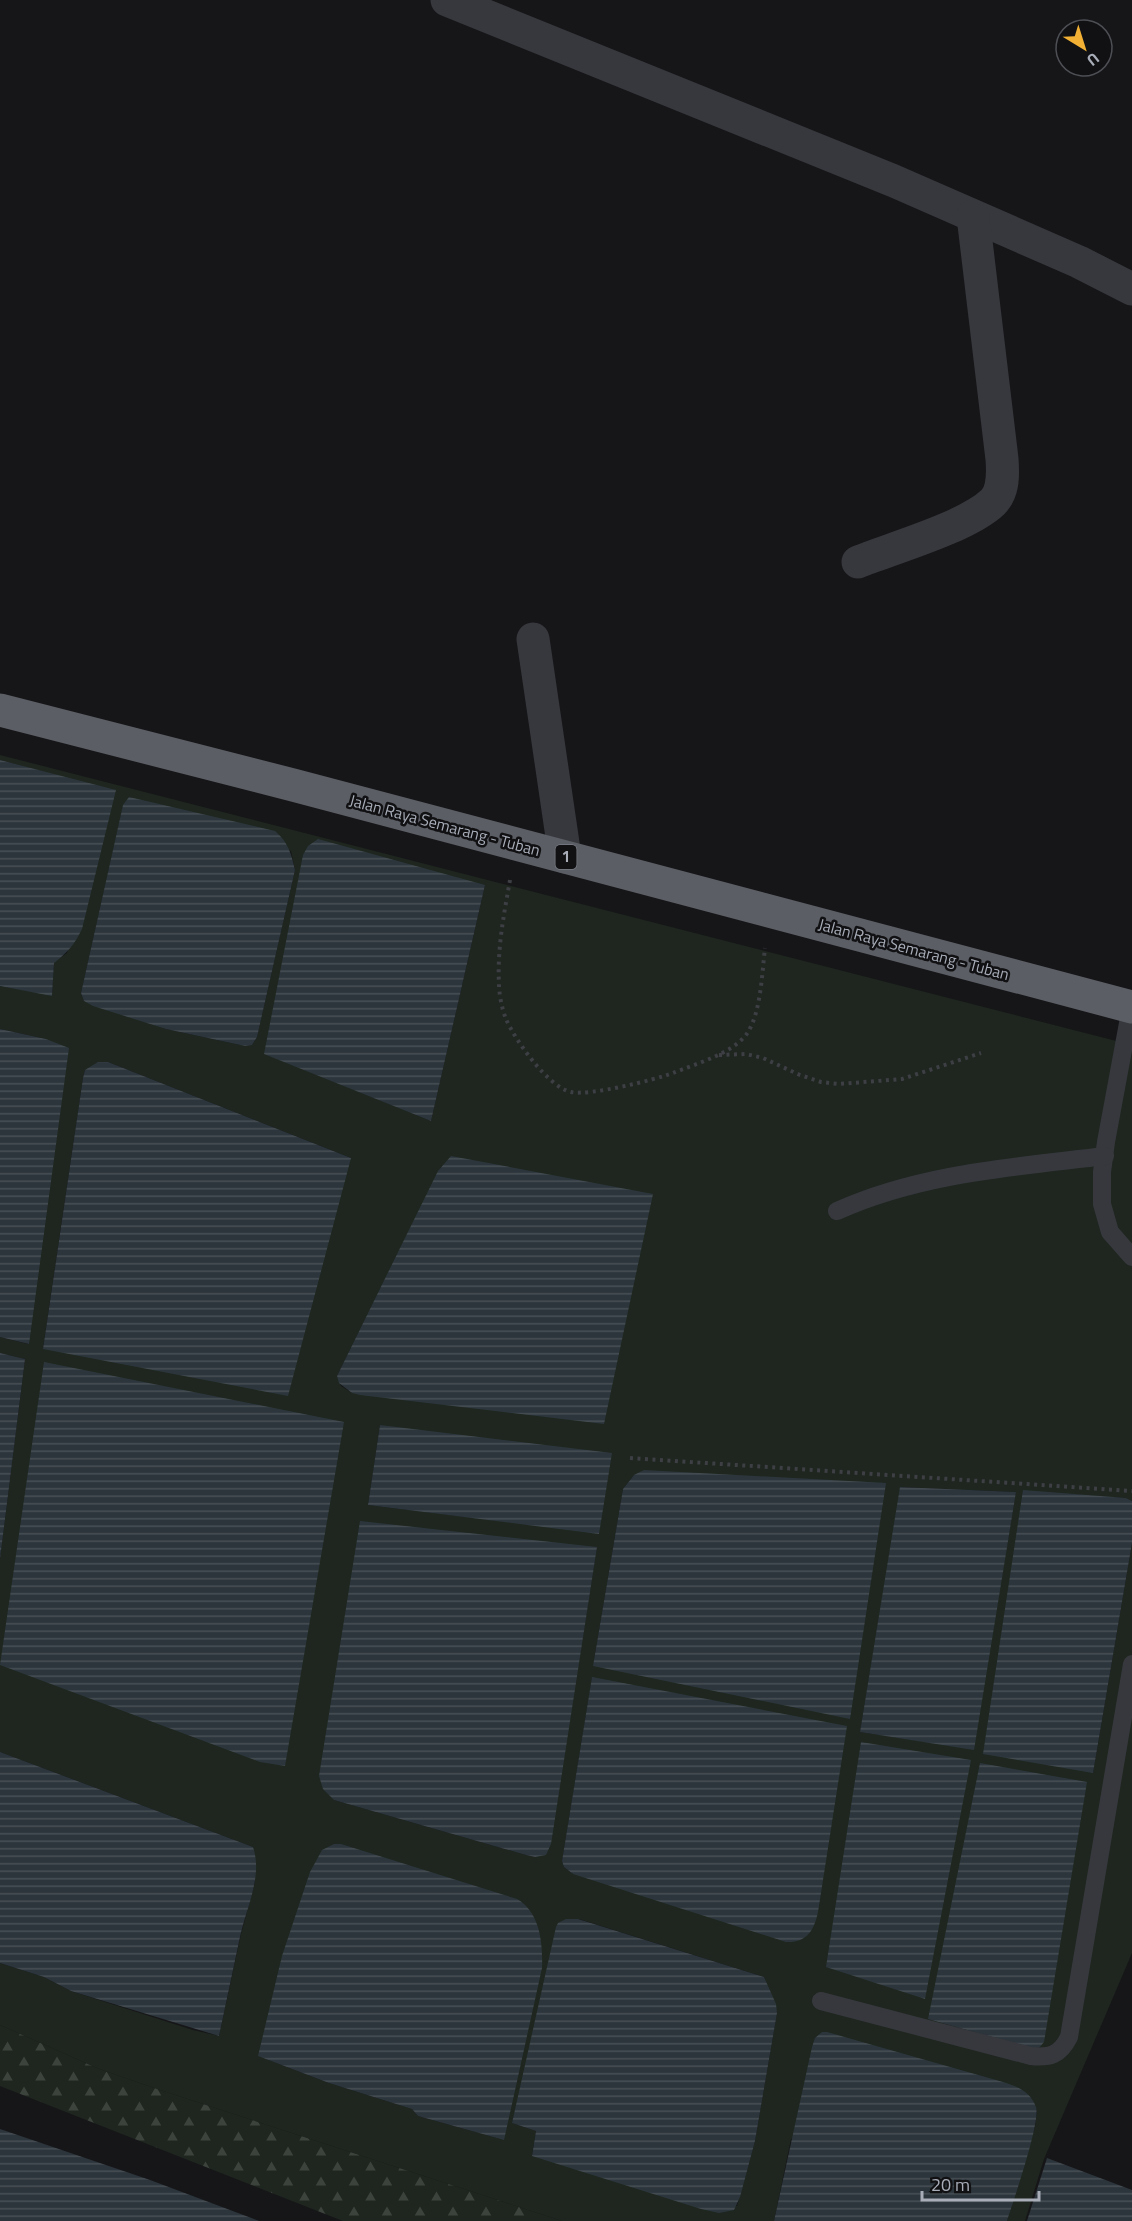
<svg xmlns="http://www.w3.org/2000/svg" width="1132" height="2221" viewBox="0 0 1132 2221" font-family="'Titillium Web',sans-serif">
<defs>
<pattern id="forest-firs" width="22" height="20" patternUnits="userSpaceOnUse" patternTransform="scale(1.5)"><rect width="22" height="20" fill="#1e261f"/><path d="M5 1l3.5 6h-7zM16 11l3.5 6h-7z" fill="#3c433d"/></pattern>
<pattern id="water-rules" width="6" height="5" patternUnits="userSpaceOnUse" patternTransform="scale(1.5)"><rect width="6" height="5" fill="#2c353c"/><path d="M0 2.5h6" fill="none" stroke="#485056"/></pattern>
</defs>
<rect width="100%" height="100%" fill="#161618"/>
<path fill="#1e261f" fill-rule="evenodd" d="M0,755L1132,1045V1501L1126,1498L1023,1491L1093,1773L1132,1543V1953L1044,2159L1025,2221H1007L1035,2127L1037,2111L1031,2098L791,2139L774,2221H562L160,2090L99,2069L0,2025V1963L44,1977L71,1991L193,2030L219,2036L241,1934L255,1882L253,1847L0,1752V1559L25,1359L0,1353V1337L28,1344L46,1039L0,1029V986L52,995L54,962L67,953L115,791L0,760ZM129,798L291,851L295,870L257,1037L252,1045L245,1046L166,1029L84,1001L81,993L123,806ZM485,885L431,1121L264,1053ZM108,1062L351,1158L43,1348L83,1078L85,1070ZM442,1165L352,1393L341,1386L337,1376ZM380,1425L599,1533L368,1505ZM634,1475L593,1666L623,1489ZM901,1487L1016,1492L973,1749L860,1732ZM597,1547L549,1849L535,1857L526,1855L334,1800ZM592,1678L573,1874L564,1867L562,1861ZM566,1919H579L764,1977L777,2013L755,2141L737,2206L532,2155L536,2131L512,2123ZM258,2056L504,2140L418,2116L412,2109L329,2083Z"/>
<polygon fill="url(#forest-firs)" points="0,2025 99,2069 160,2090 562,2221 343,2221 0,2086"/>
<g fill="url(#water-rules)">
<path d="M0,760L116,790L82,929C75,944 67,953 54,963L52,996L0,986Z"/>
<path d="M129,797L275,831C288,842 291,853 295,870L257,1037L252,1045L245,1046L166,1029L93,1006L84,1001L81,993L123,805Z"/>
<polygon points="318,839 485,885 431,1121 264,1054 303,855 308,846"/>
<polygon points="0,1029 46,1039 69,1048 29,1344 0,1337"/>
<polygon points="98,1062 108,1062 351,1158 288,1396 43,1349 83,1078 85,1070"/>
<polygon points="451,1156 653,1194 604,1424 360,1395 352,1393 339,1383 337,1376 438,1171"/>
<polygon points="0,1353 25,1359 0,1559"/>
<polygon points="44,1362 344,1422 285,1766 260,1762 0,1665"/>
<polygon points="380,1425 612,1453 599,1534 368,1505"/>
<polygon points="644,1470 886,1483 850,1719 593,1666 623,1489 634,1475"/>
<polygon points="900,1487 1016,1492 974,1750 860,1732"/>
<polygon points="1023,1490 1126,1498 1132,1501 1132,1543 1093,1773 983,1754"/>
<polygon points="360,1521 597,1547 551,1844 546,1855 535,1857 526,1855 334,1800 323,1789 319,1776"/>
<path d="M592,1677L847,1726L818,1912C814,1930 807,1943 786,1942L573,1874L564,1867L562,1861Z"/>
<polygon points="861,1742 971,1760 925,1999 826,1967"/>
<path d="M0,1752L253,1847C263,1877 246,1908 240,1937C233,1970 226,2003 219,2036L71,1991L44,1977L0,1963Z"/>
<polygon points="980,1763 1087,1782 1044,2042 1039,2048 1031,2048 928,2019"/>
<path d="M334,1844H341L517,1899C540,1912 543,1943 542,1968L504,2140L418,2116L412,2109L329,2083L258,2056L282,1956L310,1872L322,1850Z"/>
<polygon points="566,1919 578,1919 764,1977 776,2004 777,2013 755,2141 740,2197 734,2210 719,2213 701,2209 532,2156 536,2131 512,2123 556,1927 558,1923"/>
<path d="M822,2032H827L1003,2082C1018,2087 1030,2091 1036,2107C1041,2121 1013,2202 1007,2221H774L812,2047L815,2038Z"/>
<polygon points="0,2129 150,2180 259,2221 0,2221"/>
<polygon points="1047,2158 1132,2190 1132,2221 1027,2221"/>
</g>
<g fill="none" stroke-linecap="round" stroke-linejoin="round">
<g stroke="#3d3f44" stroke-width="4" stroke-dasharray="3 4.5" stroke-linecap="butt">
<path d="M510,880C504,914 497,949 499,984C499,994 502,1009 506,1019C515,1040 548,1087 571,1092C590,1096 654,1080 673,1073C695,1064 735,1053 748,1032C761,1011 762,973 765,948"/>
<polyline points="719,1055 746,1054 763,1058 800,1075 821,1082 839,1084 902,1079 981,1053"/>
<polyline points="630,1458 1132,1491"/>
</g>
<g stroke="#37383d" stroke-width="18">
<polyline points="1131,1007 1106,1142 1102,1172 1102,1204 1110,1232 1132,1257"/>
<path d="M837,1211C921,1173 1015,1167 1105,1156"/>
<path d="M821,2001L1031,2056C1050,2058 1060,2055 1069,2037L1132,1664"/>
</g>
<g stroke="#37383d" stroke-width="33">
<polyline points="447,0 894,181 1079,262 1132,289"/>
<path d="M858,562C893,548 967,527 993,502C1004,491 1003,473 1002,459L973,216"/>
<polyline points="533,639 565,857"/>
</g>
<polyline stroke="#5b5e65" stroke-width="33" points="0,710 293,785 1132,1007"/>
</g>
<g text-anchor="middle" stroke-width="5" stroke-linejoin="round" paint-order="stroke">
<rect fill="#111113" stroke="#7b7e86" stroke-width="1.5" x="555.5" y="845" width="21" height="24" rx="4.5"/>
<g font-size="15" font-weight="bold" fill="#a8adb8">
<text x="566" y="862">1</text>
</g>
<g font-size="16" fill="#a8adb8" stroke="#111113">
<text transform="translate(445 825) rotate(15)" y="6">Jalan Raya Semarang - Tuban</text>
<text transform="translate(914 949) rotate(15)" y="6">Jalan Raya Semarang - Tuban</text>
</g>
</g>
<g transform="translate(1084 48) rotate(142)"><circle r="28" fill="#111113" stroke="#4d4f55" stroke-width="1.5"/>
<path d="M0-4.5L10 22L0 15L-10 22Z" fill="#f2b134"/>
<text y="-9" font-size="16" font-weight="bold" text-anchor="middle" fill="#a8adb8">U</text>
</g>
<path d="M922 2191v9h117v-9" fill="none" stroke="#a8adb8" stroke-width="3"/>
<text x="931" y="2191" font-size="18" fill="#a8adb8" stroke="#111113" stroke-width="4.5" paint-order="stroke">20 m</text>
</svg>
